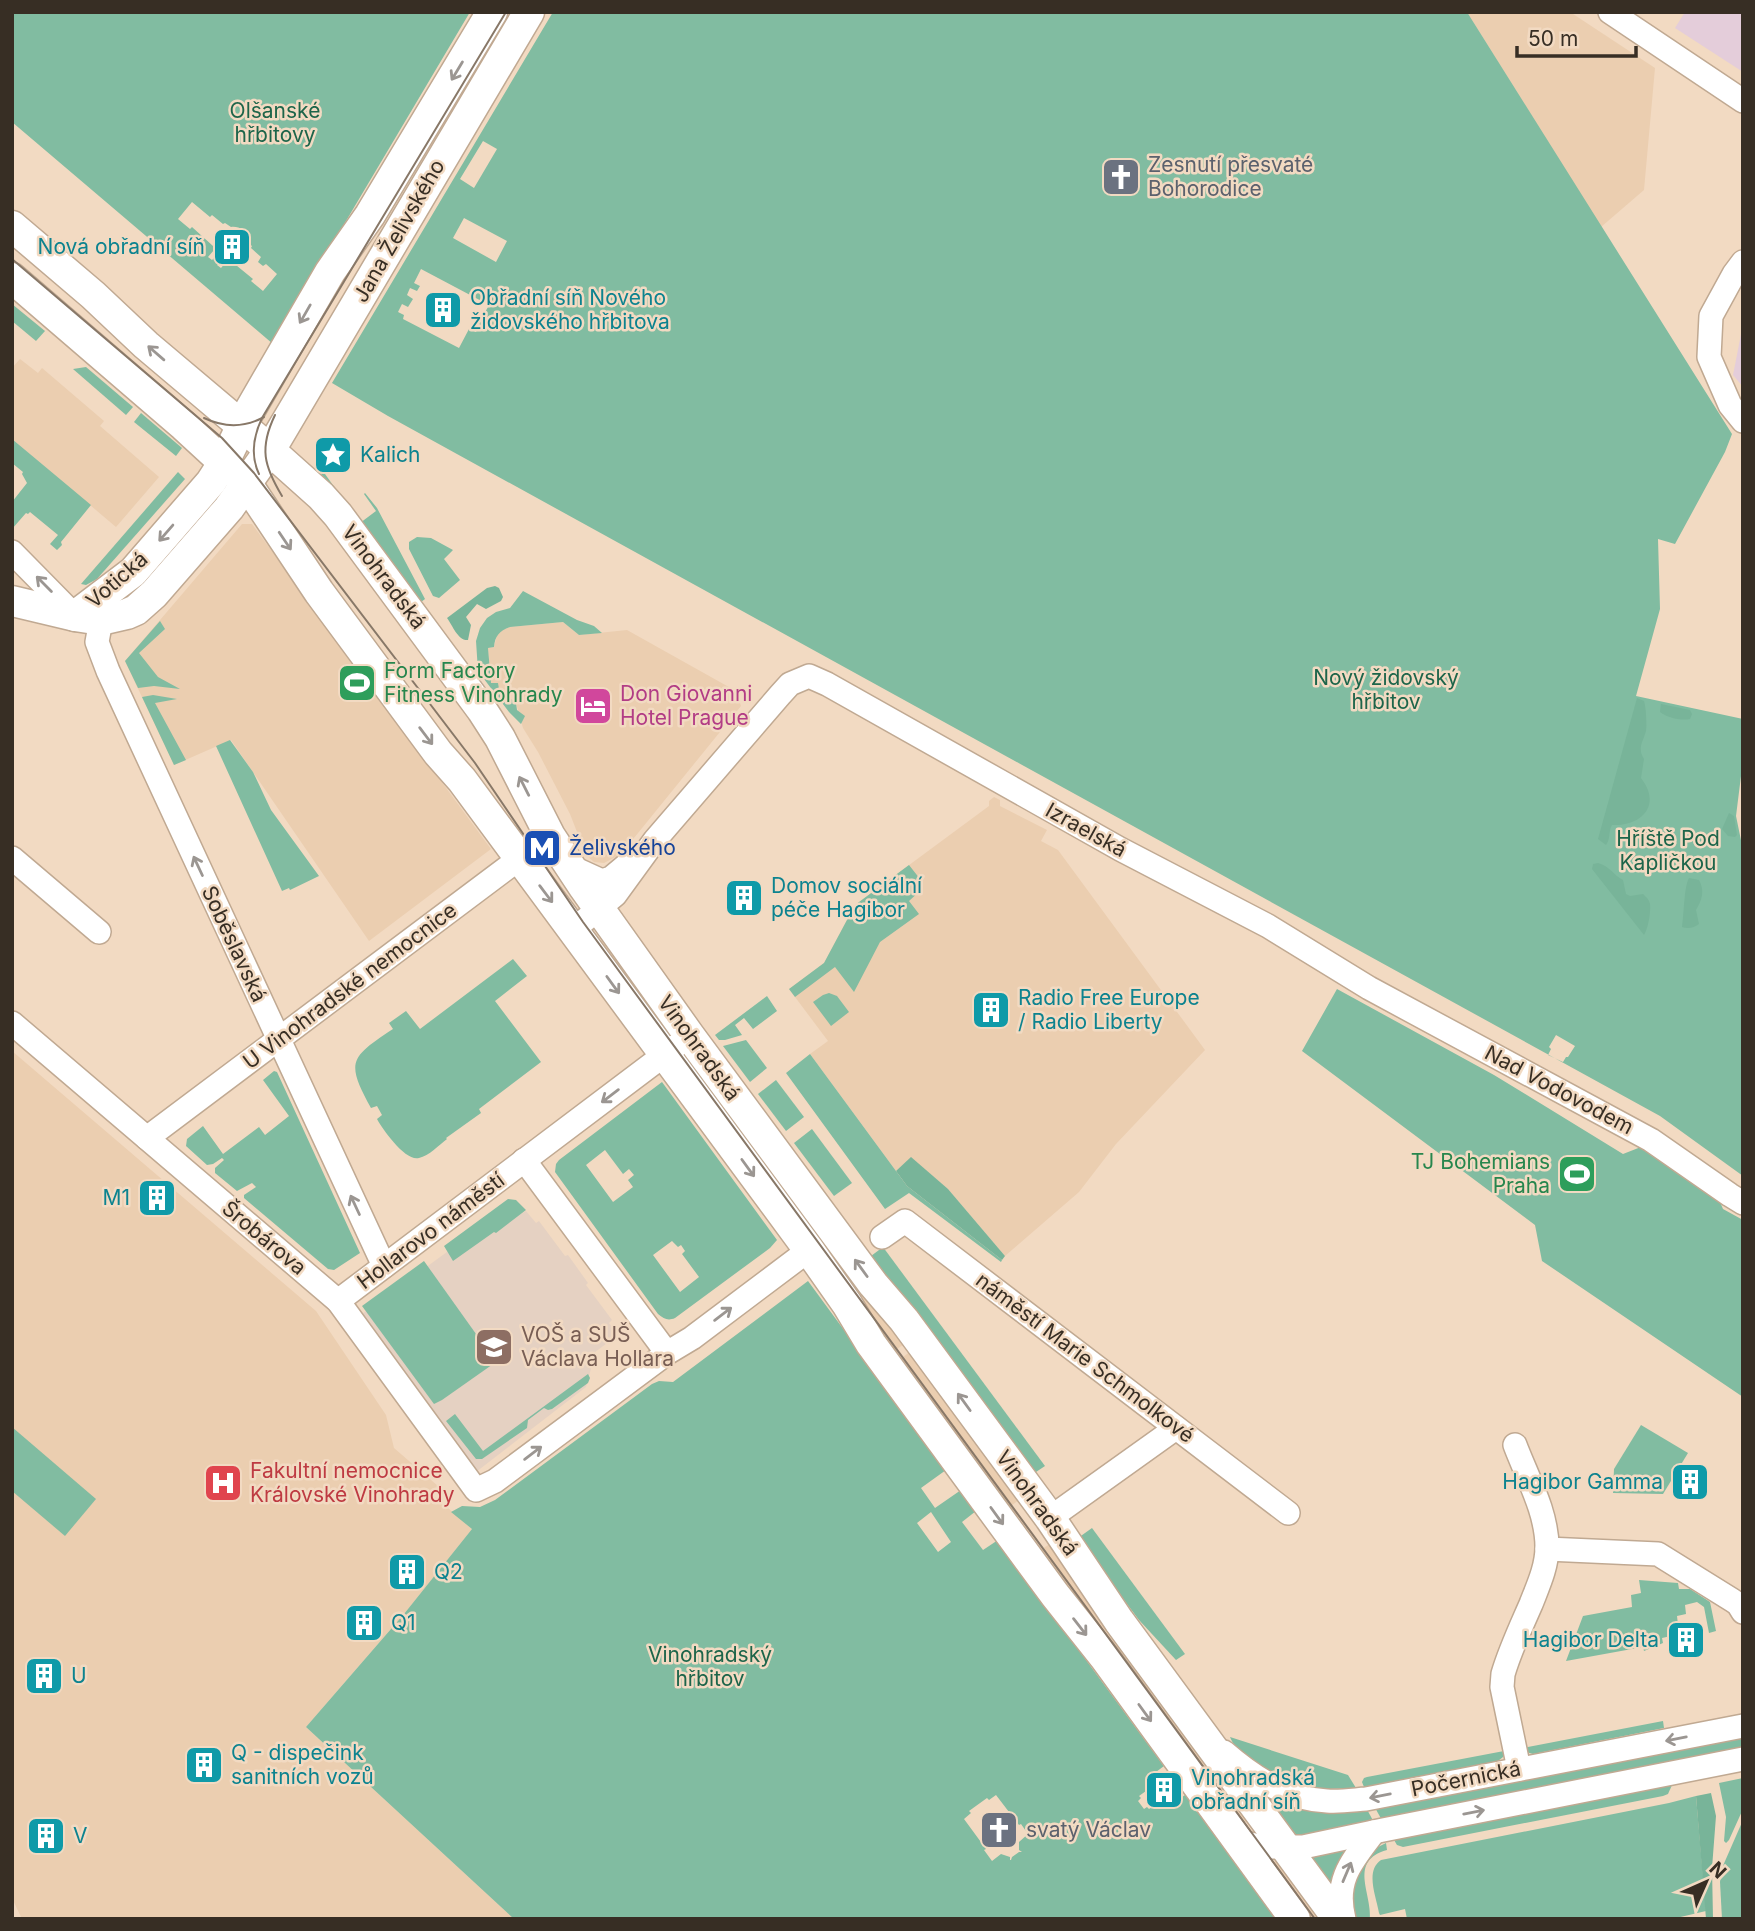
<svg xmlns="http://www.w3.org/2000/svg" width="1755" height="1931" viewBox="0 0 1755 1931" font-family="Inter,sans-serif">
<rect width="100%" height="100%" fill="#f2dac2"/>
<g fill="#ebceb0">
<polygon points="1467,12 1570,12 1655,68 1644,190 1601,227"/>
<polygon points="20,359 38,373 42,368 104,421 100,426 159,477 116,527 12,439 12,368"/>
<polygon points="242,524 252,524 491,849 369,941 231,740 174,765 125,661"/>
<polygon points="563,622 579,635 627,630 736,691 741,706 621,854 604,863 594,862 586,855 570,814 538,752 523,728 516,703 491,684 488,648 494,647 497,635 502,630 510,627"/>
<polygon points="994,797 1000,800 1000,806 1047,830 1041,841 1058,850 1205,1050 1116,1144 1079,1192 1005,1256 948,1189 911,1158 896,1171 810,1054 828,1041 789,989 824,963 855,905 989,806 989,801"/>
<polygon points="606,937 672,1024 659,1034 596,944"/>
<polygon points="12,1051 316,1311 386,1415 394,1448 438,1486 432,1494 472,1529 404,1614 306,1727 514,1919 22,1919 12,1898"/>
<polygon points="694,1056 907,1342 893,1352 682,1065"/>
<polygon points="912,1350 1022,1498 1008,1508 903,1365 898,1361"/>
<polygon points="1053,1542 1261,1825 1236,1820 1039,1551"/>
<polygon points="1267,1861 1284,1863 1329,1919 1306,1919"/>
</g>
<g fill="#e4cdda">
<polygon points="1685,12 1743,12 1743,72 1675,28"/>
<polygon points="1743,324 1743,387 1733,375"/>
</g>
<polygon fill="#e5d1c2" points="510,1206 517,1216 526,1211 536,1223 539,1221 565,1256 568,1255 588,1283 586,1285 612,1320 609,1323 618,1335 587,1358 592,1365 586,1387 476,1472 362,1314"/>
<g fill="#81bca1" fill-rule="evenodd">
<path d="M12,12H470L273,344L12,122ZM192,202L210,217L212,215L223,224L225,223L231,227C240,226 247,231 246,241L252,246L251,248L261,257L258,262L263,266L266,264L277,274L263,291L251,281L253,279L231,261H227L221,268L217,265L219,263L214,258L212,260L208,257L214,250L213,246L192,227L190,229L178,219Z"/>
<path d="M553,12H1467L1732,434L1725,452L1675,544L1658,539L1660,609L1636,696L1743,719V760L1736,816L1743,850V1176L1660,1116L388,416L332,383ZM483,141L497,149L474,188L460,179ZM1116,164L1136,175L1133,180L1137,185L1135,192H1126L1124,196L1104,184ZM464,218L507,241L496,262L453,238ZM421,269L489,305L482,318L476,316L474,321L480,324L476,332L469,329L459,348L403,319L404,315L398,312L402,304L408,307L413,299L407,295L410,288L417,291L420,286L414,283ZM1556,1035L1575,1046L1568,1057H1566L1563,1062L1548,1055L1551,1049L1549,1047Z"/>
<polygon points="12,304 45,331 36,341 12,321"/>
<polygon points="86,367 133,407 126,415 73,369"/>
<polygon points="141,413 182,448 176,456 134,422"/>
<polygon points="12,439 91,505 61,542 62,545 57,550 50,544 58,535 30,512 28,514 26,513 12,529 12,502 27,483 22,474 23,472 12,463"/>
<polygon points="178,472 185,479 97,579 86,585 81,584"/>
<polygon points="323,473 325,474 360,523 376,511 364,494 365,493 377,508 425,599 417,605 321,474"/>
<polygon points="417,537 431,538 453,550 444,559 460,580 439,598 433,596 409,549 409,542"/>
<path d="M523,591L577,620L594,626L602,633L579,635L563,622L510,627C499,631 495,636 494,647L488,648L491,683H498L499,689L516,703L517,710L525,716L521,724L509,712L478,671L476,641L480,628L487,618L496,612L510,608Z"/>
<polygon points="160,621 165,629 139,653 158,677 180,689 154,686 138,688 125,661"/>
<polygon points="153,695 177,699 155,703 186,760 174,765 142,697"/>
<polygon points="230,740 253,772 271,810 319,876 290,890 289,888 282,891 216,746"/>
<polygon points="909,865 920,879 921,890 909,901 919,914 880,942 854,992 835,967 795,997 789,989 824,963 855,905"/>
<path d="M513,959L527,976L495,1001L541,1062L479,1109L481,1113L446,1138L447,1139C439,1145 429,1156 419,1158C406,1162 383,1130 377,1119L382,1115L377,1106L371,1108C346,1062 349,1058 393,1029L389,1023L406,1011L420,1029Z"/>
<polygon points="1337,989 1494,1075 1623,1154 1646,1145 1717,1195 1723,1209 1743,1220 1743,1397 1542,1261 1535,1225 1302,1051"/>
<polygon points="829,993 837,996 849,1012 831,1026 813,1002 823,995"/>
<polygon points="767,996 777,1011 753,1029 744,1018 735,1025 742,1035 725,1040 719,1040 715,1035"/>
<polygon points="746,1040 767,1068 750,1082 723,1046"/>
<polygon points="810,1054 907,1186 1002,1260 1001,1262 909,1193 885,1209 786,1073"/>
<polygon points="274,1071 277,1072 360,1253 334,1270 328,1269 244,1198 244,1195 256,1187 252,1183 237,1191 215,1173 215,1168 224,1160 222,1158 213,1164 207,1165 186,1146 187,1139 203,1126 223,1154 259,1127 265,1135 289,1116 263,1080"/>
<polygon points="776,1080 804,1117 786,1131 758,1094"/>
<path d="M662,1082L777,1240L770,1248L675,1318C668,1321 664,1319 658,1314L555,1172L556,1164L559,1160ZM605,1150L623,1174L629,1169L634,1175L628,1180L633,1187L613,1202L586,1165ZM672,1241L678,1247L681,1245L685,1251L682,1254L699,1277L680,1292L653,1255Z"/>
<polygon points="812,1129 852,1183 834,1196 794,1143"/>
<polygon points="508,1199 516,1200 526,1210 496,1233 494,1232 453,1261 444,1246"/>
<polygon points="883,1247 1045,1466 1033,1474 871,1256"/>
<polygon points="424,1261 496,1362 442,1400 434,1404 362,1306"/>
<path d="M808,1281L1276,1919H514L306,1727L404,1614L472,1529L451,1512L462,1506L480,1507L495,1500L652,1384L659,1381L673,1382ZM946,1470L961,1490L935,1508L921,1488ZM976,1511L998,1540L983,1550L962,1522ZM931,1512L951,1542L938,1552L917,1523ZM1164,1766L1185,1795L1169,1806L1163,1799L1149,1809L1147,1807L1144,1809L1138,1801L1141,1798L1139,1796L1153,1786L1148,1778ZM996,1795L1019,1825L1021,1824L1028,1834L1019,1842V1850L1022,1852H1019L1012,1857L1011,1860H1010V1857L1001,1854L992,1861L984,1850L986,1849L964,1819L971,1813L969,1811L987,1798L989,1800Z"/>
<polygon points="588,1374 590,1378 588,1383 552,1409 548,1410 544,1408 528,1420 527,1428 482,1459 476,1459 446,1421 455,1414 483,1451"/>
<polygon points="1641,1425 1688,1453 1663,1494 1613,1493 1614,1469"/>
<polygon points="12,1427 96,1499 65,1536 12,1491"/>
<polygon points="1092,1528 1185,1654 1176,1660 1139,1620 1078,1538"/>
<polygon points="1639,1580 1678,1583 1679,1589 1690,1589 1710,1602 1716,1631 1709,1633 1704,1607 1697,1602 1685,1605 1686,1614 1677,1616 1678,1625 1669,1627 1671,1636 1662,1638 1663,1643 1644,1651 1643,1647 1566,1661 1583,1616 1632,1607 1631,1595 1641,1593"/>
<polygon points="1663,1721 1664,1728 1533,1754 1526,1752 1523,1748"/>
<polygon points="1743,1734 1743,1752 1384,1824 1373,1804"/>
<path d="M1230,1737L1348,1775L1356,1788C1341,1788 1326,1790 1311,1788C1285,1784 1239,1760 1230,1737Z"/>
<polygon points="1504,1751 1503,1757 1498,1761 1364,1787 1362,1782 1364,1778 1367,1777"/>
<polygon points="1743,1778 1743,1809 1729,1840 1726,1843 1724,1841 1726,1817 1719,1783"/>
<polygon points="1672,1785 1668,1794 1663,1796 1403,1847 1397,1845 1394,1840"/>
<polygon points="1266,1792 1364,1804 1376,1826 1296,1840 1265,1801"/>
<path d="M1696,1796L1706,1911L1672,1919H1407L1405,1909L1380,1915L1379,1913C1376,1896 1365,1871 1381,1860L1669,1803Z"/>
<polygon points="1743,1820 1743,1919 1722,1919 1720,1882 1722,1868"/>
<path d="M1386,1843L1387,1850C1348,1861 1372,1892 1370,1919H1353L1352,1915L1353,1875L1376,1848Z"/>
<polygon points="1345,1847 1349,1850 1333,1887 1310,1861 1311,1856"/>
</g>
<g fill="#78b499">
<path d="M495,586L499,588L503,597L501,601L486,609L477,604L466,617L471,625L468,640C458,641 453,626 447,618L487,588Z"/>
<path d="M1637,698L1644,701C1646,707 1647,725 1646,731C1643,742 1637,748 1644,759L1641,778C1662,805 1642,826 1612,825C1608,832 1611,838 1606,845L1598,839Z"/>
<path d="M1661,704L1690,710L1692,714L1690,719C1681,721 1668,718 1660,712Z"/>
<polygon points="1729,813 1734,816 1737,835 1735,837 1728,836 1722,829"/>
<path d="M1598,863C1610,866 1613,875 1623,880L1626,894L1630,896L1643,894C1646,897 1649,899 1650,904C1651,912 1648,929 1644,935L1592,869L1593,864Z"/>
<path d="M1689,878L1699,880C1705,891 1702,900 1696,910L1699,924C1694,928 1688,929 1682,927C1684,915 1684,886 1689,878Z"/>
<polygon points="911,1157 948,1189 1005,1256 1002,1260 907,1186 896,1171"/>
<polygon points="1711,1793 1716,1816 1712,1868 1713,1919 1706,1919 1696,1796"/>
</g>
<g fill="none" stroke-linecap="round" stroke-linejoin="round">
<defs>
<g id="minor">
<polyline points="1610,12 1743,101"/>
<polyline points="1743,262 1734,274 1711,316 1709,357 1730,405 1743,421"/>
<polyline points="12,552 75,616"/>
<polyline points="101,620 97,642 108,671 384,1266"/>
<polyline points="12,858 99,932"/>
<polyline points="569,866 602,881 611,878 629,863"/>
<polyline points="573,930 615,895 655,840 780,695 790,684 809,676 827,684 1120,849 1268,926 1369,988 1651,1140 1730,1195 1743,1203"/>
<polyline points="12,1023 338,1301 476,1490 495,1481 667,1353 692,1338 809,1250"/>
<polyline points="147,1138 540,843 556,846"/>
<polyline points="524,1160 667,1353"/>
<polyline points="882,1237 905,1221 1288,1513"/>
<polyline points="338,1301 676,1046"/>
<path d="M1515,1445C1527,1477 1547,1512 1547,1547C1547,1567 1538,1586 1531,1604C1521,1627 1510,1650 1503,1674L1502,1687L1519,1769"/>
<polyline points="1050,1518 1176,1428"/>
<polyline points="1547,1549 1658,1554 1732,1600 1738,1604 1743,1612"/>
<path d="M1224,1752C1254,1778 1286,1799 1327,1801C1340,1802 1353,1800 1366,1799L1743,1726"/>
<polyline points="1238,1841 1262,1847 1303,1847 1383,1830 1743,1759"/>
<path d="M1344,1919C1334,1880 1352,1861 1374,1832"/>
</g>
<g id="major">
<polyline points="12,226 93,295 146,345 255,437 321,496 338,515 482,710 500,738 550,836 583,886 689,1035 873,1284 904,1320 1050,1518 1119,1621 1338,1919"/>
<polyline points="12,278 184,426 247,484 319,592 438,753 462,780 809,1250 847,1304 871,1344 1055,1595 1105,1658 1295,1919"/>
<polyline points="12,601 75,616 101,620 127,614 136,610 154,594 229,508 270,450 529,12"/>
<polyline points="75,616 133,572 211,482 224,462 247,415 330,272 370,215 492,12"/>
</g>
</defs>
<use href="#minor" stroke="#c0a992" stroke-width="26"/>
<use href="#major" stroke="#c0a992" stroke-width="33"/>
<use href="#minor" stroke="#fff" stroke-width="23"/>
<use href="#major" stroke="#fff" stroke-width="30"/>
<g stroke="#887868" stroke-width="2">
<polyline points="12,259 222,438 254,473 475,763 583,922 1315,1919"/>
<path d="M275,415C259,448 264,466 282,496"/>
<path d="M204,418C225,428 244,428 264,417"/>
<path d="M259,474C250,455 253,437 262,418L506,12"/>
</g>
</g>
<defs><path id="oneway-shaft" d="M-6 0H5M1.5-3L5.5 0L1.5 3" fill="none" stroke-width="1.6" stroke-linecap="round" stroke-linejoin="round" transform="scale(1.75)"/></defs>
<g stroke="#9b9692">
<use href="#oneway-shaft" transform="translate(457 71) rotate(121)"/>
<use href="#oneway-shaft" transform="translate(305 314) rotate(120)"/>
<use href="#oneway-shaft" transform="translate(156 353) rotate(-139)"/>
<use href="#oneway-shaft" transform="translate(166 533) rotate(131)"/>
<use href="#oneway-shaft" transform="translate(285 541) rotate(56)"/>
<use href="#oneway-shaft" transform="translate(44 584) rotate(-135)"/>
<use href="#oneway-shaft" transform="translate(426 736) rotate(53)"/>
<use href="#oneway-shaft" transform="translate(524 786) rotate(-117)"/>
<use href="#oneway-shaft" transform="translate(198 866) rotate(-115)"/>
<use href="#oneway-shaft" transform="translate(546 894) rotate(53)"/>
<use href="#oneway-shaft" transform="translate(613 985) rotate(54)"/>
<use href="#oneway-shaft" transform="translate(610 1096) rotate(143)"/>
<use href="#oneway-shaft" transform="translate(748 1168) rotate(54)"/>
<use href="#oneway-shaft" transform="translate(355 1205) rotate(-115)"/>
<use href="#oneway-shaft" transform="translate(861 1268) rotate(-126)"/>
<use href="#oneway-shaft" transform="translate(723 1314) rotate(-37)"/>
<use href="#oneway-shaft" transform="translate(964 1402) rotate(-126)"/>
<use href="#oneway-shaft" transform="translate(533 1453) rotate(-37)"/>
<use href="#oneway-shaft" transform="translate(997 1516) rotate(54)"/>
<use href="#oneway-shaft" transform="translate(1080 1627) rotate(52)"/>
<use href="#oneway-shaft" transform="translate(1145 1713) rotate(54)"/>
<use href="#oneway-shaft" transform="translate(1676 1739) rotate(169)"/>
<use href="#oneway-shaft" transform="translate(1380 1796) rotate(169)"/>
<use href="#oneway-shaft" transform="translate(1474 1812) rotate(-11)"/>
<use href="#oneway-shaft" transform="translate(1347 1872) rotate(-67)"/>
</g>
<defs>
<symbol id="church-square" viewBox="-11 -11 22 22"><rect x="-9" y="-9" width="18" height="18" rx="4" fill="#6b7280" stroke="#f2dac2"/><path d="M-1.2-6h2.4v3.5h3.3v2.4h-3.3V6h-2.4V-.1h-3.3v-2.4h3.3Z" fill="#fff"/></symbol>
<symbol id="building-square" viewBox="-11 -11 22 22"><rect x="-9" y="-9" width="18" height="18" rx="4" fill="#0f9aa8" stroke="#f2dac2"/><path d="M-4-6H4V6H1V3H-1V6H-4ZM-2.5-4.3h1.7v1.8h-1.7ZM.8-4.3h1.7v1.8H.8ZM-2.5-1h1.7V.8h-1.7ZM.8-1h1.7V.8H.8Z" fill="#fff"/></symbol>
<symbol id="sight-square" viewBox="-11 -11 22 22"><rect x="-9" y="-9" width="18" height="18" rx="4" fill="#0f9aa8" stroke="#f2dac2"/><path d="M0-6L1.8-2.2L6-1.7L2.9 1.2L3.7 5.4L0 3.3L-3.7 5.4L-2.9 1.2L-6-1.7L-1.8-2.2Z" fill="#fff"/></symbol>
<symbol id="stadium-square" viewBox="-11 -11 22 22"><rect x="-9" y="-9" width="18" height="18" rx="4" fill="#2e9e5b" stroke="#f2dac2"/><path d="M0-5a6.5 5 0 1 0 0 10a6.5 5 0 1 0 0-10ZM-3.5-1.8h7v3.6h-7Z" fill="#fff"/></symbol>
<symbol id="hotel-square" viewBox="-11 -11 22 22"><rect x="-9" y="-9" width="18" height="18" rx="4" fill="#d1479c" stroke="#f2dac2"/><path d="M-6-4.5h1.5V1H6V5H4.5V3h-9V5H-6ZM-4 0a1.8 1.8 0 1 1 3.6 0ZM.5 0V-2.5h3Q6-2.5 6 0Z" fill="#fff"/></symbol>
<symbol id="metro-square" viewBox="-11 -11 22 22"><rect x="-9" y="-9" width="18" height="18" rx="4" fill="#1a4fb4" stroke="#f2dac2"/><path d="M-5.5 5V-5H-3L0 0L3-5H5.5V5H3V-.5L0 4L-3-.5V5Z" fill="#fff"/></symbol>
<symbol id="university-square" viewBox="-11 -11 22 22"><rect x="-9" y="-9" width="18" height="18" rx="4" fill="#8d6e63" stroke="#f2dac2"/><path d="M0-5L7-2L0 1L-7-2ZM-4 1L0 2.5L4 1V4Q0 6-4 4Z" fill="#fff"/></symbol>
<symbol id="hospital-square" viewBox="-11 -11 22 22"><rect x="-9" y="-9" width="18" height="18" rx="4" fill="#e0444e" stroke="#f2dac2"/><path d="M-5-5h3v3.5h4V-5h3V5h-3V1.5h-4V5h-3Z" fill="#fff"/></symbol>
</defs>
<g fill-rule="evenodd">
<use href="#church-square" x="1099" y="155" width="44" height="44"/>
<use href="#building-square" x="210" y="225" width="44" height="44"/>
<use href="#building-square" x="421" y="288" width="44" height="44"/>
<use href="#sight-square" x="311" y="433" width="44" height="44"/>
<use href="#stadium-square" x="335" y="661" width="44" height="44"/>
<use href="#hotel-square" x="571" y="684" width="44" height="44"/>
<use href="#metro-square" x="520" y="826" width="44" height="44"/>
<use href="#building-square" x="722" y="876" width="44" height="44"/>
<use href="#building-square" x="969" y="988" width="44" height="44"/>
<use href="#stadium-square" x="1555" y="1152" width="44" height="44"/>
<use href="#building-square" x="135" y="1176" width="44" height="44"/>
<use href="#university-square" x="472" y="1325" width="44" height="44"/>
<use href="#building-square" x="1668" y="1460" width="44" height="44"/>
<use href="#hospital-square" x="201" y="1461" width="44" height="44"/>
<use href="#building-square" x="385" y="1550" width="44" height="44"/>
<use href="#building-square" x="342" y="1601" width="44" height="44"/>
<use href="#building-square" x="1664" y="1618" width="44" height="44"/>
<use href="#building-square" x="22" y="1654" width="44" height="44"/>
<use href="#building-square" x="182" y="1743" width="44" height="44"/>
<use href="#building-square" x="1142" y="1768" width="44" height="44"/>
<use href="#church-square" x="977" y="1808" width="44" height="44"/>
<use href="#building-square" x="24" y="1814" width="44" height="44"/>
</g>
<g text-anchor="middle" stroke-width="5" stroke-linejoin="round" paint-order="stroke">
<g font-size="21" fill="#1d654a" stroke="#f2dac2">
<text x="275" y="118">Olšanské<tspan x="275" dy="24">hřbitovy</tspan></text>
<text x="1386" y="685">Nový židovský<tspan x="1386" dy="24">hřbitov</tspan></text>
<text x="1668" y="846">Hříště Pod<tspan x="1668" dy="24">Kapličkou</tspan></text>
<text x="710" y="1662">Vinohradský<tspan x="710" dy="24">hřbitov</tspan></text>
</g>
<g font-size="21" fill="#5b616d" stroke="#f2dac2" text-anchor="start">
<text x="1148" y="172">Zesnutí přesvaté<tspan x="1148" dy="24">Bohorodice</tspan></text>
<text x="1026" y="1837">svatý Václav</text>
</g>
<g font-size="21" fill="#372e24" stroke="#f2dac2">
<text transform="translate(399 231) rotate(-60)" y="7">Jana Želivského</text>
<text transform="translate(384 577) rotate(53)" y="7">Vinohradská</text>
<text transform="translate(117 580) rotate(-41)" y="7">Votická</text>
<text transform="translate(1086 830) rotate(29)" y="7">Izraelská</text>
<text transform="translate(234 944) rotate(65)" y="7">Soběslavská</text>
<text transform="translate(350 986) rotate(-37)" y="7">U Vinohradské nemocnice</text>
<text transform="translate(699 1048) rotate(54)" y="7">Vinohradská</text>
<text transform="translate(1559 1090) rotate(28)" y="7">Nad Vodovodem</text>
<text transform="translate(431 1231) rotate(-37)" y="7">Hollarovo náměstí</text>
<text transform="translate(264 1238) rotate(40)" y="7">Šrobárova</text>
<text transform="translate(1085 1358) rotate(37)" y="7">náměstí Marie Schmolkové</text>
<text transform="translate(1037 1503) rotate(54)" y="7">Vinohradská</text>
<text transform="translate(1466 1779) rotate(-11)" y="7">Počernická</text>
</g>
<g font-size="21" fill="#0d838f" stroke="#f2dac2" text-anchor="start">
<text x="205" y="254" text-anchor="end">Nová obřadní síň</text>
<text x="470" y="305">Obřadní síň Nového<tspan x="470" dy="24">židovského hřbitova</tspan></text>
<text x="360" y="462">Kalich</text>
<text x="771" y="893">Domov sociální<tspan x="771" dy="24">péče Hagibor</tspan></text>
<text x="1018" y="1005">Radio Free Europe<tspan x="1018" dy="24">/ Radio Liberty</tspan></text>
<text x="130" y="1205" text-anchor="end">M1</text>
<text x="1663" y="1489" text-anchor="end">Hagibor Gamma</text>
<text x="434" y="1579">Q2</text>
<text x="391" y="1630">Q1</text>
<text x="1659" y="1647" text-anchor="end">Hagibor Delta</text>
<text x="71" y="1683">U</text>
<text x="231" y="1760">Q - dispečink<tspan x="231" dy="24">sanitních vozů</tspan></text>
<text x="1191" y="1785">Vinohradská<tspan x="1191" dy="24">obřadní síň</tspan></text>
<text x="73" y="1843">V</text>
</g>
<g font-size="21" fill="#27864d" stroke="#f2dac2" text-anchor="start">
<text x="384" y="678">Form Factory<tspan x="384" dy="24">Fitness Vinohrady</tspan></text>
<text x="1550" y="1169" text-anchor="end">TJ Bohemians<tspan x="1550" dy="24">Praha</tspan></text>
</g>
<g font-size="21" fill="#b23c85" stroke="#f2dac2" text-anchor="start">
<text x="620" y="701">Don Giovanni<tspan x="620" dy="24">Hotel Prague</tspan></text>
</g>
<g font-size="21" fill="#164399" stroke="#f2dac2" text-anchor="start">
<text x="569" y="855">Želivského</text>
</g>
<g font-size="21" fill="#785e54" stroke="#f2dac2" text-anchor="start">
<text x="521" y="1342">VOŠ a SUŠ<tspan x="521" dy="24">Václava Hollara</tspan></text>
</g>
<g font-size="21" fill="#be3a42" stroke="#f2dac2" text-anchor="start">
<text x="250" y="1478">Fakultní nemocnice<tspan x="250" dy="24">Královské Vinohrady</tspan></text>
</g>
</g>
<rect width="1755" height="1931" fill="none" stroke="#372e24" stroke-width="28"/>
<g transform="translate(1706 1882) rotate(45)" stroke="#f2dac2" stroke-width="5" paint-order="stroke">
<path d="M0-5L12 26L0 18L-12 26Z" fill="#372e24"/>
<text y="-10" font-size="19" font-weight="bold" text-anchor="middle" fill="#372e24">N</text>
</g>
<path d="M1517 46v10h119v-10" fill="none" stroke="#372e24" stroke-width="3.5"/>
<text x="1528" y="46" font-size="21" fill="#372e24" stroke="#f2dac2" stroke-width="5" paint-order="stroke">50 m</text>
</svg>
